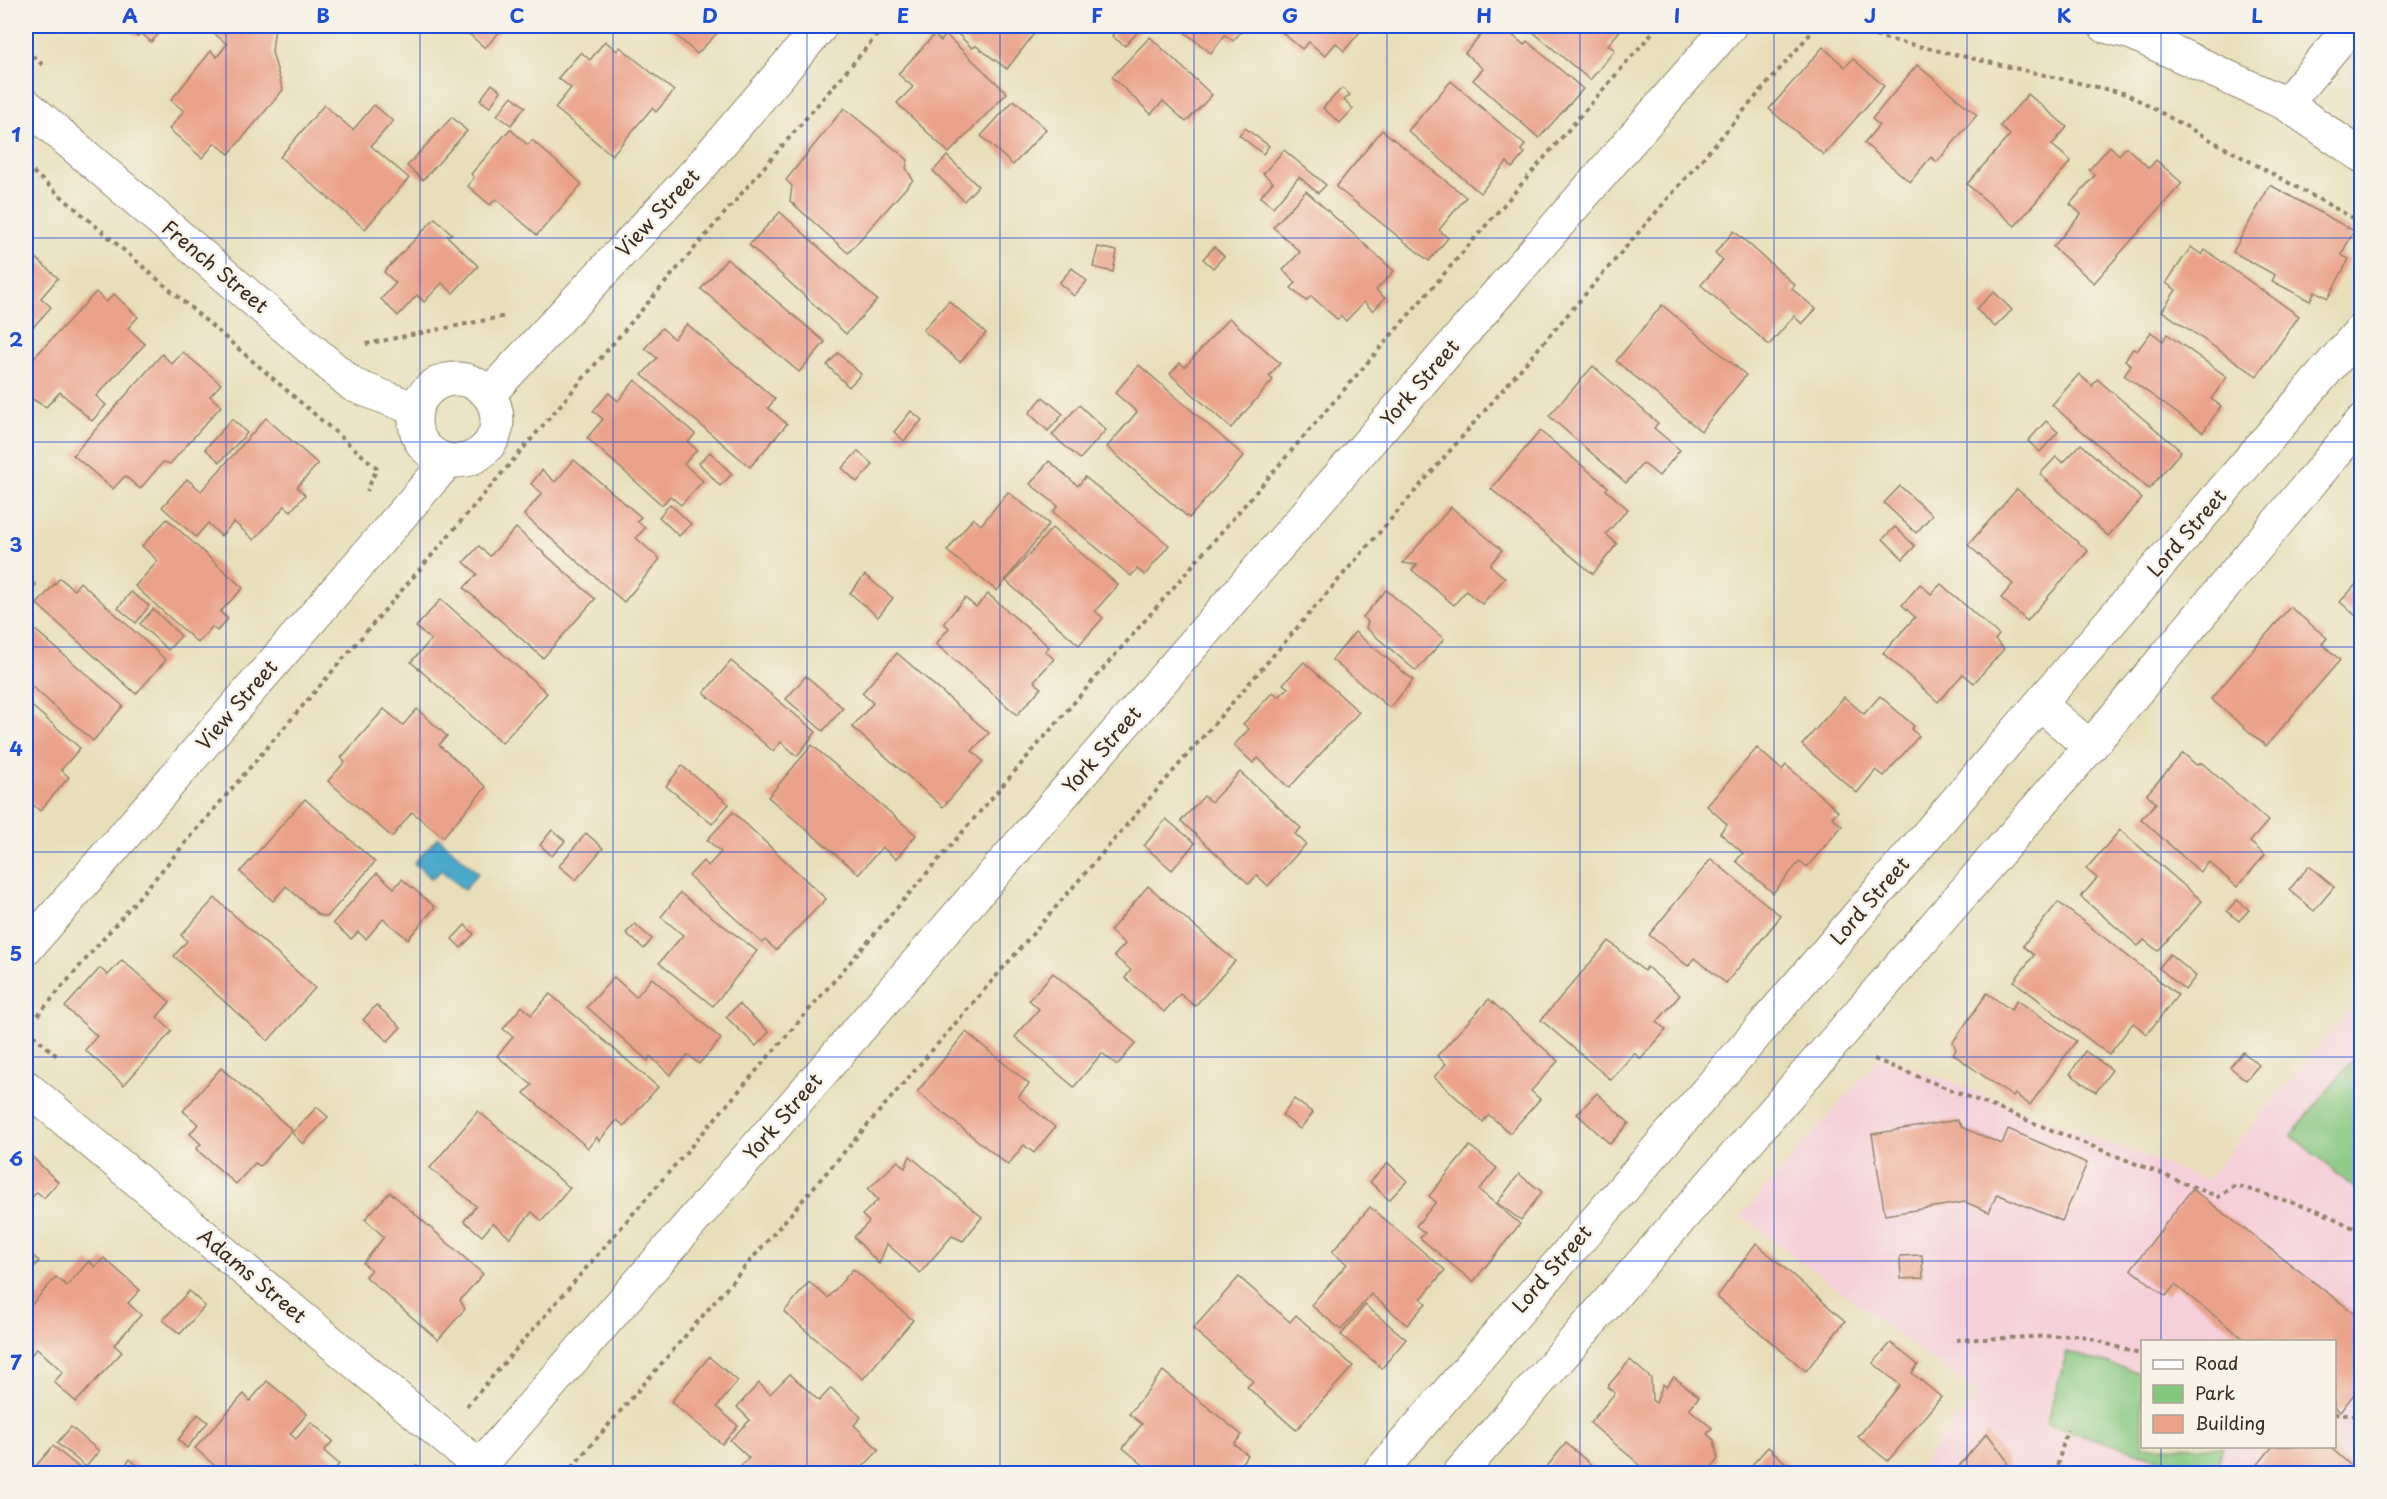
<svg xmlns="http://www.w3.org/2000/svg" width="2387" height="1499" viewBox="0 0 2387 1499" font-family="'Playpen Sans',sans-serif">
<rect width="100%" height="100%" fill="#f7f3e8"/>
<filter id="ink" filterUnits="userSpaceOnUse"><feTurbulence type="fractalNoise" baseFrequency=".0167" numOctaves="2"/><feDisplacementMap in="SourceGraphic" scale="12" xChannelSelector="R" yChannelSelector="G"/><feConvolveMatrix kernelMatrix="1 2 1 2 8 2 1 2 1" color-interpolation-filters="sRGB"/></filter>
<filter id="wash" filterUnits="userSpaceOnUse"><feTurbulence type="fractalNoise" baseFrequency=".008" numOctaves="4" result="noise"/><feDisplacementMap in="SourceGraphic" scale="24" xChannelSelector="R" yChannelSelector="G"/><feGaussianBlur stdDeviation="1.35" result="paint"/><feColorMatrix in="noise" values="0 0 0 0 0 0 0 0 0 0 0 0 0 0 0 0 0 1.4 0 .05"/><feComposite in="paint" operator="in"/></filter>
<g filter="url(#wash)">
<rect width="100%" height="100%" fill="#e8dfba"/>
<path fill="#f5cfd9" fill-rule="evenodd" d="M2349,1011L2362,1021L2361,1473H1914L1978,1394L1741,1216L1882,1055L2206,1180ZM2142,1342H2334V1446H2142Z"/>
<g fill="#86c780" stroke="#60784f" stroke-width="1.5">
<polygon points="2358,1054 2362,1056 2361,1194 2291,1135"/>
<polygon points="2067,1352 2142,1373 2142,1446 2223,1447 2215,1473 2206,1473 2046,1424"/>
</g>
<polygon fill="#4ca9ca" stroke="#446a74" stroke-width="1.5" points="438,837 478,873 464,890 441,870 432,879 414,863"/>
<g id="blocks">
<g fill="#eba28a">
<polygon points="124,26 166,26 151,42 141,33 137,37"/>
<polygon points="205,26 275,26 272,52 283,90 229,154 215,143 202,158 169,129 184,111 171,100 211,51 217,57 227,44"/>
<polygon points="460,26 505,26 485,48"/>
<polygon points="666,26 724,26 697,54"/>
<polygon points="950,26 1040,26 1007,69 976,46 972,48"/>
<polygon points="1121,26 1143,26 1125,46 1112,36"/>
<polygon points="1177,26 1246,26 1233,41 1225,35 1211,53"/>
<polygon points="1282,26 1365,26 1344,51 1336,43 1325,56 1309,42 1302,49 1278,29"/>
<polygon points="1489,26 1502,26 1524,45 1527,41 1583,89 1539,138 1473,80 1483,69 1465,53"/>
<polygon points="1526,26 1621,26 1623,27 1608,45 1615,50 1590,80"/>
<polygon points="934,35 941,41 946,35 1007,93 949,153 897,103 913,87 898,74"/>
<polygon points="1150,37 1212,95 1186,122 1163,101 1151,114 1112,77"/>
<polygon points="605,41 617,51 620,47 674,91 656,112 652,108 612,155 555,108 571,88 558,78 581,52 590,60"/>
<polygon points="1823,47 1845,67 1853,59 1884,86 1824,155 1769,109"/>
<polygon points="1917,65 1977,115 1937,162 1931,157 1910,182 1864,143 1879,125 1872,119"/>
<polygon points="1451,81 1525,145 1521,150 1525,153 1512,168 1507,162 1480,193 1408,131"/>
<polygon points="492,84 501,91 490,107 480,100"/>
<polygon points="1342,88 1350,95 1344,100 1353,109 1340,123 1323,108"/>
<polygon points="2028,94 2067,127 2052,145 2071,161 2015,226 1967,184 2010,135 2000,126"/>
<polygon points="512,96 525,107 511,125 497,115"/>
<polygon points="1014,100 1046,129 1013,165 981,136"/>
<polygon points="324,105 353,130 374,105 393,121 371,146 409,178 365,229 280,157"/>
<polygon points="844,108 908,160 906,168 913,180 848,253 790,201 792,186 786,180"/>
<polygon points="452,117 467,131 423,180 407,166"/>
<polygon points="1245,128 1269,146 1263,154 1239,135"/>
<polygon points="510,129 528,145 532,140 582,184 537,235 496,199 490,205 468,186 474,177 471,174"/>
<polygon points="1382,130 1466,197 1439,230 1448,238 1429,261 1336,187"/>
<polygon points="2110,146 2119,155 2126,147 2149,168 2156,160 2182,183 2094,283 2053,247 2081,214 2070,204 2095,175 2089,170"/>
<polygon points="1284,150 1326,185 1318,193 1299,177 1273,207 1260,197 1273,182 1263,174"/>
<polygon points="947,156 978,186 964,201 933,171"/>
<polygon points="2270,185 2354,231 2341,255 2349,259 2328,298 2315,291 2310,301 2272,281 2275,275 2233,252"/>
<polygon points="1306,191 1394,271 1376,290 1385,298 1373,311 1364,302 1346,321 1341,316 1338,320 1311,296 1306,301 1291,288 1296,283 1283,270 1300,252 1273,227"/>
<polygon points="780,212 877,300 846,334 749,245"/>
<polygon points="435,218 452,234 447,236 478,266 453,293 442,283 424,302 417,295 398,316 381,299 396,283 384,272"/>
<polygon points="1734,231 1795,285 1792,289 1816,309 1802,324 1794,316 1769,345 1701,285 1723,260 1715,253"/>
<polygon points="1098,247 1117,251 1113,272 1093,267"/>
<polygon points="1214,247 1224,256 1213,268 1203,259"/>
<polygon points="2191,247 2202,255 2205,250 2299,316 2257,376 2162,311 2176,290 2166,283"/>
<polygon points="26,249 58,278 41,298 51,307 26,335"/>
<polygon points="727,259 825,342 799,372 701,289"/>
<polygon points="1072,268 1087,281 1074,296 1059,283"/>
<polygon points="96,292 106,302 114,294 138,317 128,328 145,344 96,396 106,405 92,421 60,392 46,407 32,399 26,405 26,366"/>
<polygon points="1994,292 2012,310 1995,327 1976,309"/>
<polygon points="949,301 986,333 960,362 923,330"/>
<polygon points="1662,305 1746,375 1701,431 1616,361"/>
<polygon points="1229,318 1280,363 1269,376 1273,380 1231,428 1170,374 1180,363 1185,367"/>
<polygon points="687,324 775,399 768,408 787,424 750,467 642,375 657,358 645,348 662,328 674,339"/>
<polygon points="2151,332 2163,341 2167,334 2227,377 2211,399 2221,406 2203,432 2124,375 2131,365 2125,360 2133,349 2137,351"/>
<polygon points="183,352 221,384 210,396 221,406 170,464 163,462 140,489 125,476 113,489 73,455 162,354 172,364"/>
<polygon points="838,353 861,374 849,387 827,365"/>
<polygon points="1139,365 1244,456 1189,518 1107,447 1137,412 1115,393"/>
<polygon points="1593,366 1658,423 1654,428 1680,450 1659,476 1643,463 1626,483 1549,416"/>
<polygon points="2079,374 2092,386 2097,379 2181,451 2149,489 2052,405"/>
<polygon points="635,380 695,434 688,442 697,450 684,464 703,481 681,505 670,496 662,505 587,438 603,419 593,411 609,393 618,401"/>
<polygon points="1043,397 1063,414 1048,431 1029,413"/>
<polygon points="1079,405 1106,430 1080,459 1052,435"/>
<polygon points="911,411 922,420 904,441 894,432"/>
<polygon points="266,418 318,464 297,487 305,495 291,511 285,506 254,540 234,522 221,536 208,523 196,537 162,507 187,479 201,491"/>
<polygon points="232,419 247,433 220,462 205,449"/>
<polygon points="2046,421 2058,432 2040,452 2028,441"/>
<polygon points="1540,431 1608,487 1606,490 1628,509 1606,534 1617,544 1593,574 1491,489"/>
<polygon points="2081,444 2142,499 2108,536 2040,474 2056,457 2063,463"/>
<polygon points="858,451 873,465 857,482 842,468"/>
<polygon points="710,452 732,474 720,486 699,463"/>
<polygon points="574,460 641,517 637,521 645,528 636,538 660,559 624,602 524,515 542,493 531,484 542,470 555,482"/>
<polygon points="1049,461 1078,486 1085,477 1169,545 1145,575 1137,569 1131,576 1053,512 1058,506 1030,484"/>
<polygon points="1900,486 1932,515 1916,533 1884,503"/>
<polygon points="2017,489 2088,551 2027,621 2001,598 2013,584 1968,545"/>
<polygon points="1008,492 1049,524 997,591 947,551 973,518 981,525"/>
<polygon points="670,504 691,524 679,536 659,517"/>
<polygon points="1451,507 1502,550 1490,565 1505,578 1482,604 1466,591 1454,605 1412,570 1417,565 1403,563"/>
<polygon points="167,519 243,588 220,612 228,619 217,631 212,627 198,643 135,586 158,561 142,546"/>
<polygon points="1895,527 1915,546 1903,559 1883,539"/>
<polygon points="516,528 595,599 543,658 464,588 477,574 464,562 479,546 490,556"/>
<polygon points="1052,528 1118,585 1095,611 1103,618 1079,645 1006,581"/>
<polygon points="26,575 36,585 26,595"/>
<polygon points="865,575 893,598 878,617 850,593"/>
<polygon points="60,578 74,590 80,582 166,660 136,694 37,604"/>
<polygon points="2362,578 2362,621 2340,602"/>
<polygon points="1920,584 1931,594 1941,584 1999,635 1995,640 2004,649 1974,683 1963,674 1938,702 1883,653 1915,617 1902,605"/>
<polygon points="1386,590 1444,639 1416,671 1366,628 1368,622 1363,617"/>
<polygon points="131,592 149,606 136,623 118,608"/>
<polygon points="988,594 1049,647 1045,651 1054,659 1034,681 1041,688 1017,715 936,644 949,628 944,623 965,598 976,607"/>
<polygon points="441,599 547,693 502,743 411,662 431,640 416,627"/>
<polygon points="2290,607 2327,638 2322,644 2340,660 2266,746 2211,699"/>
<polygon points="153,609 181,636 168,650 140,624"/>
<polygon points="26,622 123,706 93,741 26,681"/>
<polygon points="1355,632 1413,680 1390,708 1332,660"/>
<polygon points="897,653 989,733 972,751 983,761 943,807 852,727 873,703 862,693"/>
<polygon points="731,661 816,732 797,756 781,742 773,751 704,693"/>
<polygon points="1304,662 1359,712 1289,788 1258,758 1253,763 1234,745 1249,729 1243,724 1273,692 1279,697 1288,688 1283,684"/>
<polygon points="806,676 843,708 823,731 786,699"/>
<polygon points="1880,696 1914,726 1911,729 1919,736 1884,776 1876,770 1857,793 1802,745 1844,697 1864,714"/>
<polygon points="26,701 80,748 61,770 69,777 40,811 26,798"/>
<polygon points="384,709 403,725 417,709 447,736 439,745 486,787 443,837 412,812 392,837 328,781 345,762 341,758"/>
<polygon points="812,745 916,835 896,859 882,847 859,874 768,797"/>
<polygon points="1757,748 1782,770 1786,765 1838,811 1832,817 1842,826 1807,867 1800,861 1773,893 1736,861 1743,853 1720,833 1727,824 1707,806"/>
<polygon points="2183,753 2196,765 2202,763 2268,821 2250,842 2265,855 2237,887 2209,862 2200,872 2141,819 2156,803 2147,794"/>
<polygon points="682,766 729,804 712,824 666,786"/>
<polygon points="1240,772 1301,828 1295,834 1306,844 1268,886 1257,875 1249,884 1181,821 1204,796 1211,802"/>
<polygon points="305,799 375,862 327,917 319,915 286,886 273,901 240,872"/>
<polygon points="733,812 826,899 776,950 765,940 762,943 689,876 703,861 708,866 721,852 707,840"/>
<polygon points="1166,819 1195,843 1172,870 1144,846"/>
<polygon points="552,830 565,841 552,856 540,845"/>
<polygon points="2120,830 2202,901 2158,951 2144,940 2138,946 2081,897 2097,878 2086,869"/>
<polygon points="586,833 603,848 576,880 559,866"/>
<polygon points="1711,859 1781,916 1726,983 1694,958 1688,966 1649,935"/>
<polygon points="2309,866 2334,887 2314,911 2289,890"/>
<polygon points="377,873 394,888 402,879 435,907 408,939 383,919 366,939 358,932 351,939 333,923"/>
<polygon points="1148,886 1235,961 1195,1006 1180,994 1164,1012 1125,978 1131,970 1114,956 1125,944 1110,931"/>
<polygon points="680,893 757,951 713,1006 659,963 683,935 661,917"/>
<polygon points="215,898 315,988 268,1041 174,956 187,941 181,935"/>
<polygon points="2237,900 2249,910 2239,921 2227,911"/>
<polygon points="2058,902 2178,995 2147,1034 2133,1023 2109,1055 2014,981 2034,955 2023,946"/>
<polygon points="635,924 652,939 644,949 626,933"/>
<polygon points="465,925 474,934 461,948 452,939"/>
<polygon points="1609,941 1644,971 1647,967 1680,995 1657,1022 1666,1030 1641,1059 1634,1053 1611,1080 1541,1020"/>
<polygon points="2170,954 2196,976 2185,990 2159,968"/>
<polygon points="122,960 170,1002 157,1017 172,1031 124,1085 85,1050 97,1036 65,1007 100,968 108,975"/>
<polygon points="1053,973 1136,1043 1117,1065 1102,1053 1074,1087 1015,1037 1039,1009 1029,1000"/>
<polygon points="614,977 636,997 652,978 721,1039 699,1064 688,1055 670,1075 650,1056 648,1061 587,1007"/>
<polygon points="1987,993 2011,1010 2017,1000 2076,1041 2030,1105 2015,1094 2013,1097 1953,1054 1956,1050 1953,1042"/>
<polygon points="550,994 658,1087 624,1126 617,1120 599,1141 597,1137 588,1148 524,1093 532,1085 497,1056 513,1037 503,1029 522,1006 531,1015"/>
<polygon points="1489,999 1558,1061 1531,1091 1540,1099 1510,1133 1489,1115 1483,1122 1434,1077 1446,1064 1437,1056"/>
<polygon points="739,1004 769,1032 756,1046 726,1017"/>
<polygon points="376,1005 401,1027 388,1041 363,1020"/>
<polygon points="966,1032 1029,1084 1018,1097 1055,1127 1034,1153 1024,1145 1008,1165 917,1092"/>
<polygon points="2085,1051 2112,1070 2096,1092 2070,1074"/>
<polygon points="2243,1052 2259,1065 2246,1080 2230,1067"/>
<polygon points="221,1068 292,1130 260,1166 255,1163 236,1184 196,1149 201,1144 190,1134 198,1124 183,1111"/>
<polygon points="1597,1093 1629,1123 1610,1144 1577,1114"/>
<polygon points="1294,1099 1313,1113 1300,1129 1282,1115"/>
<polygon points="317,1107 328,1117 303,1144 292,1133"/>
<polygon points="478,1111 570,1188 542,1221 532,1212 510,1238 493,1223 482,1236 464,1221 476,1206 430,1168"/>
<polygon points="1957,1120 1963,1128 2002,1144 2008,1129 2087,1163 2062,1221 1997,1194 1989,1212 1965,1202 1885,1215 1872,1134"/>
<polygon points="1470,1146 1497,1168 1479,1190 1520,1224 1473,1282 1420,1238 1425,1233 1416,1226 1436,1202 1429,1196"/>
<polygon points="26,1151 58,1182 44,1198 37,1192 26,1204"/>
<polygon points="910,1156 982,1217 963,1241 952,1236 920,1273 887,1244 879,1264 854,1237 869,1222 862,1215 878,1200 868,1189 898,1161 905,1168"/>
<polygon points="1388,1163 1407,1181 1389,1200 1370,1182"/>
<polygon points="1519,1174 1542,1192 1521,1220 1497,1203"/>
<polygon points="2192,1189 2362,1319 2362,1384 2340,1412 2334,1407 2334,1342 2248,1342 2175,1285 2166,1296 2131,1269"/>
<polygon points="390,1192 483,1274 460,1300 465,1309 438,1340 365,1276 371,1270 363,1263 384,1237 365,1219"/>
<polygon points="1370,1207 1445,1270 1421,1299 1426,1303 1407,1325 1371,1294 1341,1330 1311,1305 1347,1264 1332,1252"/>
<polygon points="1756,1243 1845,1321 1806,1371 1717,1297"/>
<polygon points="26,1250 39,1261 26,1277"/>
<polygon points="1922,1255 1923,1278 1901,1279 1900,1256"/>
<polygon points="104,1258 140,1290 128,1303 141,1315 114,1345 122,1352 76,1402 54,1382 63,1372 37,1348 26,1361 26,1311 56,1277 67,1286 89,1261 95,1267"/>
<polygon points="853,1269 913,1320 863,1379 784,1312 809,1282 828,1298"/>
<polygon points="1239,1277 1290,1322 1296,1315 1353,1366 1296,1430 1247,1387 1253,1381 1193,1329"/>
<polygon points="189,1291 205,1306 180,1334 163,1320"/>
<polygon points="1365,1305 1406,1339 1382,1368 1341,1335"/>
<polygon points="1891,1343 1918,1365 1912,1373 1941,1397 1888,1461 1858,1437 1900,1385 1873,1363"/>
<polygon points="709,1357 738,1381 717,1407 738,1426 722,1444 671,1402"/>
<polygon points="1630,1360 1651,1378 1652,1400 1656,1403 1663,1384 1666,1387 1674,1377 1699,1397 1689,1409 1712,1428 1707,1434 1714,1440 1718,1459 1706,1474 1651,1474 1590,1423 1615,1393 1607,1387"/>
<polygon points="1163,1371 1242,1435 1234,1444 1248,1455 1232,1474 1154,1474 1123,1448 1142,1424 1129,1414"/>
<polygon points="790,1374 819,1401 831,1388 861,1417 854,1425 879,1450 856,1474 750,1474 741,1465 749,1458 730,1440 750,1420 737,1407 759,1383 770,1394"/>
<polygon points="267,1381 307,1414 290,1434 296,1439 311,1422 333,1441 324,1451 339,1464 331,1474 224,1474 195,1448 244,1394 250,1401"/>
<polygon points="198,1414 208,1422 187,1448 178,1440"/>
<polygon points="71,1427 99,1451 86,1467 57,1443"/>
<polygon points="1987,1433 2006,1459 2010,1474 1952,1474"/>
<polygon points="1566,1443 1602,1474 1550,1474 1545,1469"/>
<polygon points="53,1446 83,1471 81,1474 29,1474"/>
<polygon points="2273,1446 2329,1446 2360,1474 2250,1474"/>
<polygon points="1768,1447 1798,1474 1744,1474"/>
<polygon points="130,1459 147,1474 118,1474"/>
</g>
</g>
</g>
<g filter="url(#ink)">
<use href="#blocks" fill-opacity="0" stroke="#92846c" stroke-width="1.5"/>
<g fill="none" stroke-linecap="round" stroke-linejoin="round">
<defs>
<g id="minor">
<polyline points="2105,26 2132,33 2286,104 2362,156"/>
<polyline points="2286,104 2351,26"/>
<polyline points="26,105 353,385 415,409"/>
<circle cx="456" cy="420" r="41"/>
<polyline points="489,394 696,172 821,26"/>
<polyline points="2040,704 2090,747"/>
<polyline points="26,949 448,461"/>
<polyline points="26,1087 479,1466"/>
<polyline points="473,1474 1730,26"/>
<polyline points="1378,1474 2362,329"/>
<polyline points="1459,1474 2090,747 2362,421"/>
</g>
</defs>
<use href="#minor" stroke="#92846c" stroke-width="35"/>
<g stroke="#92846c" stroke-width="4" stroke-dasharray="4.5 4.5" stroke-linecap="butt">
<polyline points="1831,26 2127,94 2362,223"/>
<polyline points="26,50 46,68"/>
<polyline points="26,166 377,468 367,491"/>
<polyline points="366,344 506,316"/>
<polyline points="26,1029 885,26"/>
<polyline points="26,1029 57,1056"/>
<polyline points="1874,1059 2219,1197 2235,1185 2319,1211 2362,1232"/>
<polyline points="1956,1340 2079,1335 2142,1355"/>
<polyline points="467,1406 1658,26"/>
<polyline points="2334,1414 2362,1416"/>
<polyline points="410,1474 418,1465"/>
<polyline points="566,1474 1817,26"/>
<polyline points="2055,1474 2067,1430"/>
</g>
<use href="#minor" stroke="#fff" stroke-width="33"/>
</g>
</g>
<path fill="none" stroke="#1d4ed8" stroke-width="1.5" stroke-opacity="0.55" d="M226,26V1474M420,26V1474M613,26V1474M807,26V1474M1000,26V1474M1194,26V1474M1387,26V1474M1580,26V1474M1774,26V1474M1967,26V1474M2161,26V1342M26,238H2362M26,442H2362M26,647H2362M26,852H2362M26,1057H2362M26,1261H2362M2161,1446V1474"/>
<g text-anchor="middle" stroke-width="5" stroke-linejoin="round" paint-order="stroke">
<g font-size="20" fill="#3b2a1e" stroke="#f7f3e8">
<text transform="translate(658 213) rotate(-47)" y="7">View Street</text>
<text transform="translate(215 267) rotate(40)" y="7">French Street</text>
<text transform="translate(1420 383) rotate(-49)" y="7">York Street</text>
<text transform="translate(2187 533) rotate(-49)" y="7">Lord Street</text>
<text transform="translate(237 705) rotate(-49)" y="7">View Street</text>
<text transform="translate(1102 750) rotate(-49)" y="7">York Street</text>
<text transform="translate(1870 901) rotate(-49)" y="7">Lord Street</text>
<text transform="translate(783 1117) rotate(-49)" y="7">York Street</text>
<text transform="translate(1552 1269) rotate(-49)" y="7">Lord Street</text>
<text transform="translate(252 1276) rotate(40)" y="7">Adams Street</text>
</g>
</g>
<rect width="2387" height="1499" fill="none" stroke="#f7f3e8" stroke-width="66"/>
<rect x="2141" y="1340" width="195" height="108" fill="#f7f3e8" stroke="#aca397" stroke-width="1.5"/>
<rect x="2153" y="1360" width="30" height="9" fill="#ffffff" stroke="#aca397" stroke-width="1.5"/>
<text x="2195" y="1370" font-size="18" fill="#3b2a1e">Road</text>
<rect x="2153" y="1385" width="30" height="18" fill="#86c780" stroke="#aca397" stroke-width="1.5"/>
<text x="2195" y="1400" font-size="18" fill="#3b2a1e">Park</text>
<rect x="2153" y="1415" width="30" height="18" fill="#eba28a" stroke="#aca397" stroke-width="1.5"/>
<text x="2195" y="1430" font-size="18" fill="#3b2a1e">Building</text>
<rect x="33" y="33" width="2321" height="1433" fill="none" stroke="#1d4ed8" stroke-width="2"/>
<g font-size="20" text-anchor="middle" font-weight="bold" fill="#1d4ed8">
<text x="130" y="23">A</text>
<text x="323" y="23">B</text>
<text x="517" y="23">C</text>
<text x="710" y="23">D</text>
<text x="903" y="23">E</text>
<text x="1097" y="23">F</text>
<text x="1290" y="23">G</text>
<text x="1484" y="23">H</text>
<text x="1677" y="23">I</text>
<text x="1870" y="23">J</text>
<text x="2064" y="23">K</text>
<text x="2257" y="23">L</text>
<text x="16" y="142">1</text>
<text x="16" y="347">2</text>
<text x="16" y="552">3</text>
<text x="16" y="756">4</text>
<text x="16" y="961">5</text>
<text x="16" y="1166">6</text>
<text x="16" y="1370">7</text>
</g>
</svg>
